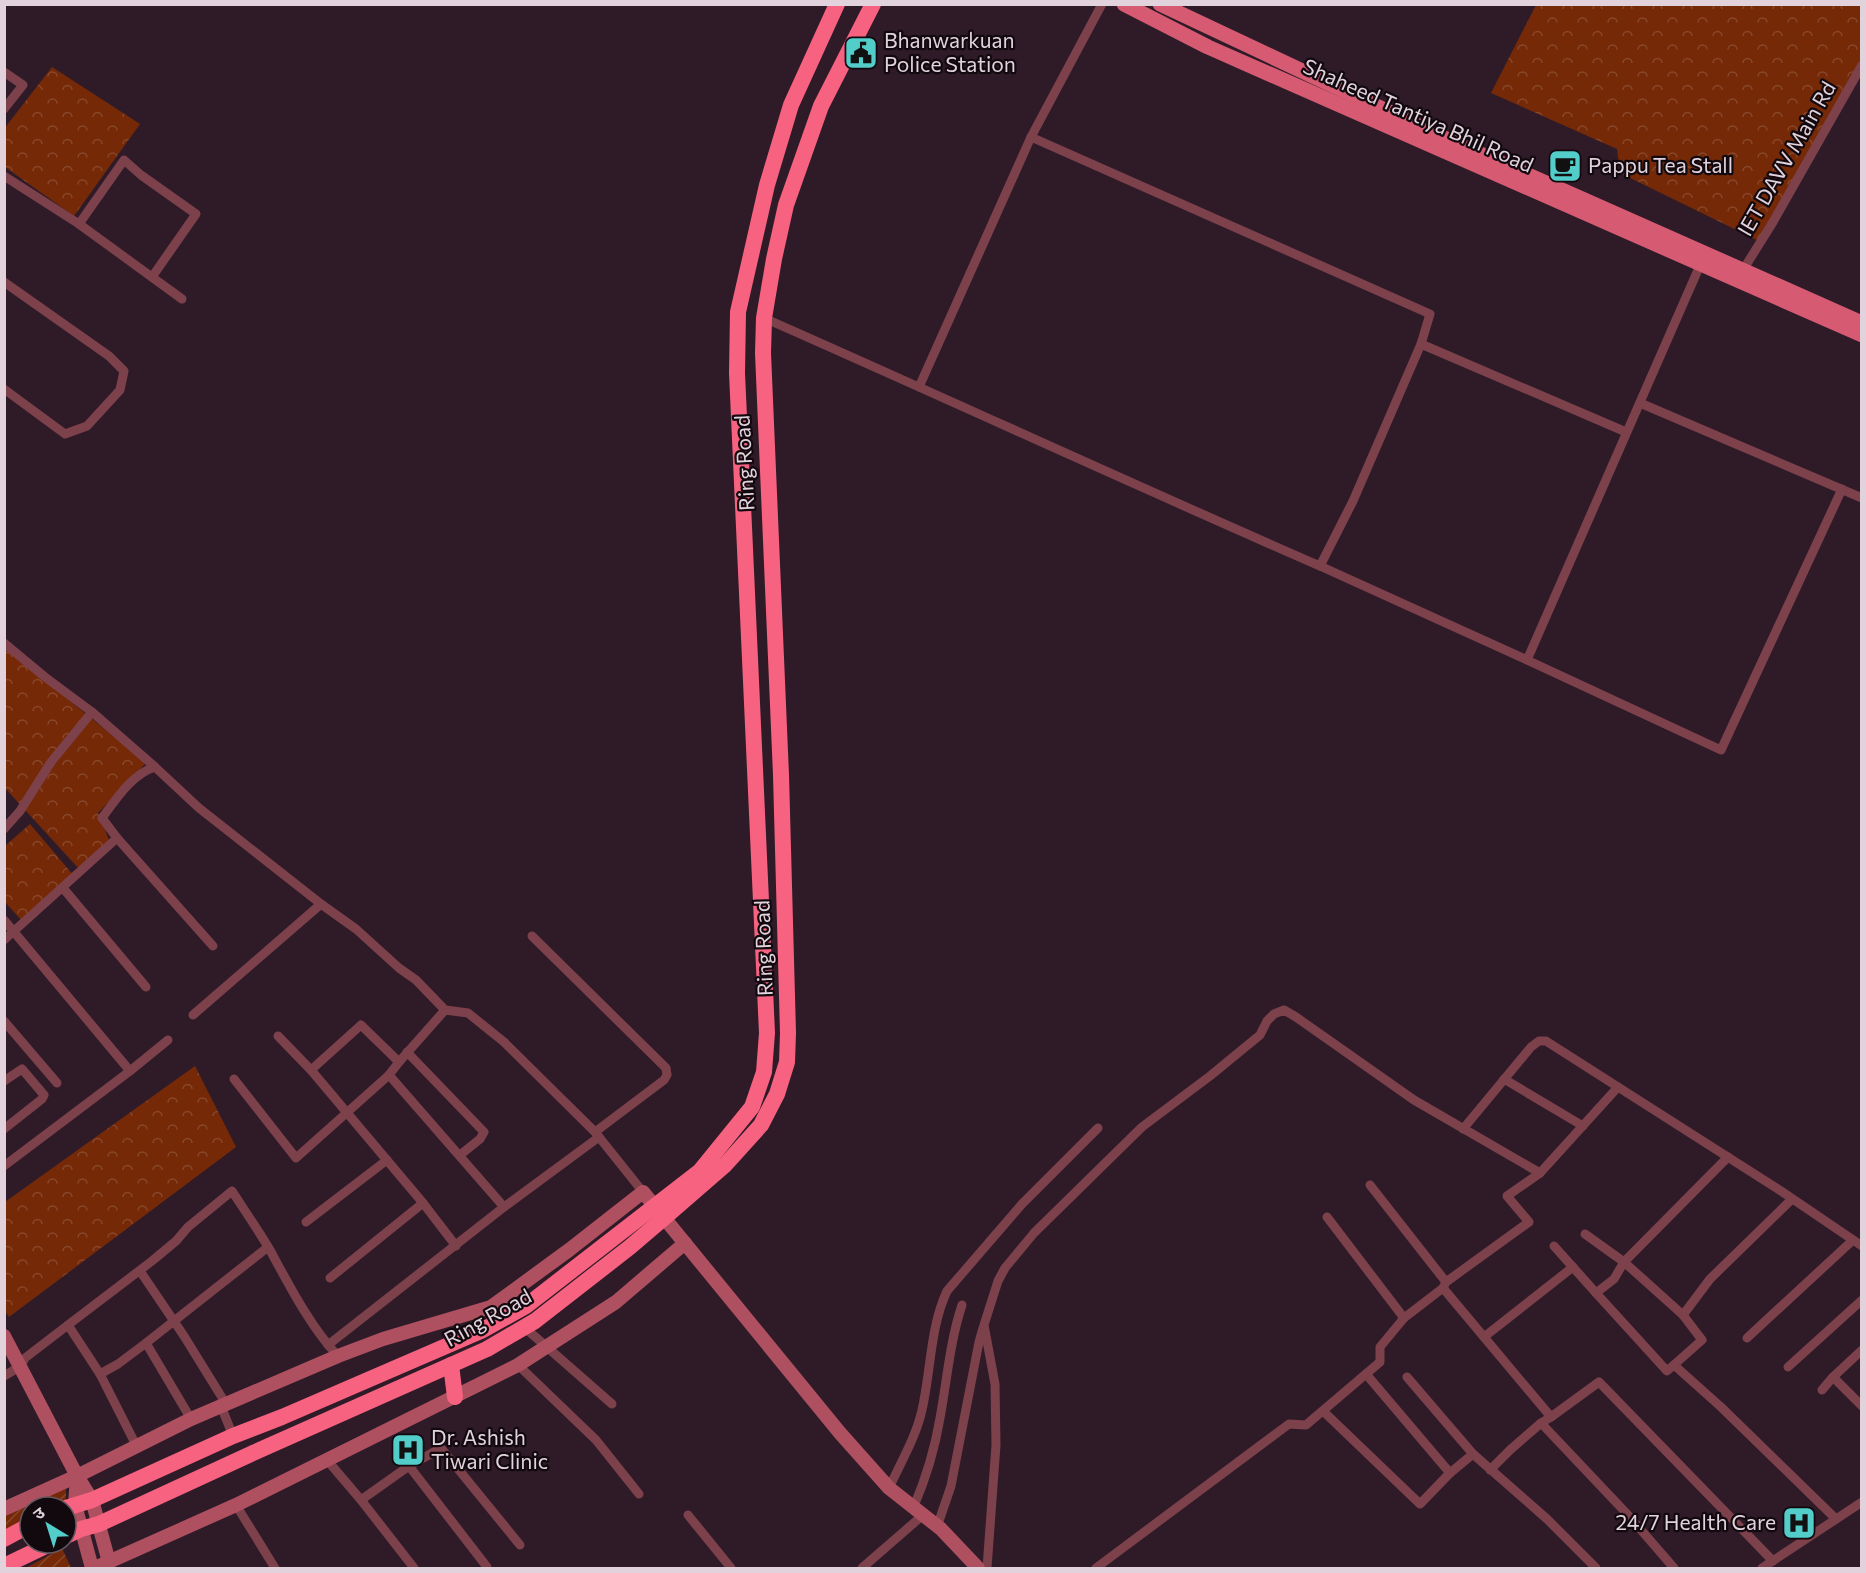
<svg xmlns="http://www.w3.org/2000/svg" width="1866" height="1573" viewBox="0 0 1866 1573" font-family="Commissioner,'Noto Sans Devanagari',sans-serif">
<defs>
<pattern id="forest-crowns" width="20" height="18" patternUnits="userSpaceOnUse" patternTransform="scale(1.5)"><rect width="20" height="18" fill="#752907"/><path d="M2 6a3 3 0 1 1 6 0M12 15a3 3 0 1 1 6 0" fill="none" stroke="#88472b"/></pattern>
<pattern id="garden-furrows" width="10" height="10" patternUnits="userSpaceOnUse" patternTransform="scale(1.5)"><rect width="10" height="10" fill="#752907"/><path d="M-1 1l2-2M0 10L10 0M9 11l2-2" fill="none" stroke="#88472b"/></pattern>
</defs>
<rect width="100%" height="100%" fill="#2f1b28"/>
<g fill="url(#forest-crowns)">
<polygon points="1536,5 1861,5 1861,65 1761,242 1620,173 1617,149 1491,93"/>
<polygon points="52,67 140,124 74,216 5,167 4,129"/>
<polygon points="5,648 146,763 98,813 109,840 80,870 5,788"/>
<polygon points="30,824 74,876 22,921 5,902 5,846"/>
<polygon points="195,1066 236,1147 9,1317 4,1310 5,1202"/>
</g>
<g fill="url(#garden-furrows)">
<polygon points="66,1488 66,1501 55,1507 30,1507 30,1520 5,1533 4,1517"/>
<polygon points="62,1548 71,1568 26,1568"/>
</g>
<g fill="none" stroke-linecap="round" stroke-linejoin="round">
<g stroke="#7d414b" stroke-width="9">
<polyline points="4,72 23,85 4,109"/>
<polyline points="1031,137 1102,4"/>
<polyline points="4,176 79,224 182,299"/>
<polyline points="79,224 124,160 141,175 196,214 152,277"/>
<polyline points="1743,270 1773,222 1862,65"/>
<polyline points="4,282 109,356 124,371 120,390 87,426 65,434 4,389"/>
<path d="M764,318C950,400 1134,485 1320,566L1353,501L1421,344L1626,432"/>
<polyline points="919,387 1031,137 1430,314 1421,344"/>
<polyline points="1640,403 1862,498"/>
<polyline points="1320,566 1527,660 1701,263"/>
<polyline points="4,643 45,677 92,712 155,767"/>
<polyline points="1527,660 1721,750 1842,489"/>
<polyline points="4,829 20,811 51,762 92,712"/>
<path d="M117,838L102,818C116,799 132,774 155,767L199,808L321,904L193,1015"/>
<polyline points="63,888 146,987"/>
<polyline points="321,904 356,929 399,968 416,980 445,1010 468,1013 504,1042 595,1132 643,1192"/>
<polyline points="4,920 130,1071 4,1166"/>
<polyline points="532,936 666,1068 667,1075 664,1080 595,1132"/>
<polyline points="4,940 117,838 213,946"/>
<polyline points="445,1010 399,1062 361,1025 311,1070 423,1203 456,1246"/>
<polyline points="4,1021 57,1083"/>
<polyline points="278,1036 311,1070"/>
<polyline points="407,1052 484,1132 480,1139 460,1155"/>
<polyline points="399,1062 389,1075 504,1207"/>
<polyline points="130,1071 168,1040"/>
<polyline points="234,1079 296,1158 389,1075"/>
<polyline points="1504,1079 1583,1126"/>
<polyline points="4,1081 22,1069 44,1095 42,1099 4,1129"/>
<polyline points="1463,1129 1531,1047 1539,1041 1546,1041 1618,1087"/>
<polyline points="1370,1185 1446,1282"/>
<polyline points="1327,1217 1404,1318 1443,1288 1446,1282 1529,1222 1507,1196 1540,1173"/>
<polyline points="306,1222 387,1160"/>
<polyline points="1585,1234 1624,1262 1614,1279 1596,1293 1667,1371 1702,1340 1683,1315 1710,1279 1792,1199"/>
<polyline points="1554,1246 1596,1293"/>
<polyline points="140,1271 184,1336 226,1404"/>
<polyline points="330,1278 423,1203"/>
<polyline points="1443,1288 1551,1417 1541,1423 1629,1516 1674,1568"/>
<polyline points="1683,1315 1624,1262 1728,1157"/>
<polyline points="68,1325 100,1374 136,1445"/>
<polyline points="524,1327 612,1404"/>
<polyline points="1484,1337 1573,1267"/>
<polyline points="1747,1338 1853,1240"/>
<polyline points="146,1343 191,1419"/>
<polyline points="328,1345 504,1207 599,1137"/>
<polyline points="518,1365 596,1440 639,1494"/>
<polyline points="1674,1365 1721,1407 1836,1519"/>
<polyline points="1788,1367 1862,1300"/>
<polyline points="100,1374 118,1364 146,1343 268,1247"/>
<polyline points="1366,1374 1450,1473 1473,1454"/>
<path d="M4,1376L21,1366L25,1358L68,1325L152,1261L176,1241L188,1227L232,1191C245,1211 258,1230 270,1250C289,1285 311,1328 338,1356"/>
<polyline points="1407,1377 1473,1454 1547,1519 1596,1568"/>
<polyline points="1833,1377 1862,1350"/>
<polyline points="1822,1390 1833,1377 1862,1406"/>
<polyline points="221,1406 233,1436"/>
<polyline points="1323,1411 1420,1504 1450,1473"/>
<polyline points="1551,1417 1599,1382 1773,1561"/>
<polyline points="327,1460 361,1500 414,1568"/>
<polyline points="409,1466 487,1567"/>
<polyline points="1490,1470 1510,1450 1541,1423"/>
<path d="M889,1488C901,1462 916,1437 922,1410C931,1371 930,1327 947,1291L1022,1204L1098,1128"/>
<polyline points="361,1500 409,1466 441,1448 520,1545"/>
<polyline points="236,1505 275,1568"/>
<path d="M914,1506C926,1478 935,1448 940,1418C947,1380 950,1341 962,1305"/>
<polyline points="688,1515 731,1568"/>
<polyline points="937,1527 951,1486 979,1342 983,1328"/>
<polyline points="862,1568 923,1515"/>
<polyline points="987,1568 996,1445 995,1384 984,1325 998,1281 1005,1268 1034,1233 1142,1127 1210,1076 1260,1035 1267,1021 1274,1014 1284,1010 1296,1017 1414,1100 1540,1173 1618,1087 1781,1191 1862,1246"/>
<polyline points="1096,1568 1289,1424 1306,1425 1380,1362 1380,1347 1404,1318"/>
<polyline points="1762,1568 1862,1502"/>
</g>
<g stroke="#af5061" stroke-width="14">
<polyline points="4,1336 77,1476 92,1500 109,1562"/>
<polyline points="77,1476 75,1505 92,1568"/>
<polyline points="4,1509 77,1476 191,1419 338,1356 383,1339 491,1307 569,1250 643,1192 840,1433 889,1488 941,1529 978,1568"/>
<polyline points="95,1568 236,1505 518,1365 616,1302 685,1243"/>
</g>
<g stroke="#d55a72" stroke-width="15">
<polyline points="1124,4 1208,47 1862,335"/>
<polyline points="1160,4 1442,137 1862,323"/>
</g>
<g stroke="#f86281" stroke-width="16">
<polyline points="451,1365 455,1397"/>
<polyline points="66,1508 92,1500 233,1436 282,1417 481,1331 526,1306 700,1171 752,1107 764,1072 767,1033 737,373 738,312 767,185 791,105 837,4"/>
<polyline points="66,1536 81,1529 99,1524 253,1453 487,1349 535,1321 630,1247 664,1218 725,1165 761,1125 777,1094 787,1062 788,1033 781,775 763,353 764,318 774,259 786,205 821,106 873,4"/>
<polyline points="4,1539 30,1525"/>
<polyline points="4,1566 52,1543"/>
</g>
</g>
<defs>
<symbol id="civic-square" viewBox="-11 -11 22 22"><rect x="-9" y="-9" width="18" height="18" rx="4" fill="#53cdc9" stroke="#12090f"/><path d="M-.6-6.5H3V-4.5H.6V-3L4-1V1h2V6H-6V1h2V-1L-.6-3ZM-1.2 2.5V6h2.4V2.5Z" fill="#111"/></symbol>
<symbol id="cafe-square" viewBox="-11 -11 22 22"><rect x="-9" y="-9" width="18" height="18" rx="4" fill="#53cdc9" stroke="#12090f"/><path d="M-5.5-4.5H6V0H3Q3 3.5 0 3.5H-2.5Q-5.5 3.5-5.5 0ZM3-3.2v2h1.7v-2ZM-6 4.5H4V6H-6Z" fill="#111"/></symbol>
<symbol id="hospital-square" viewBox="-11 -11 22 22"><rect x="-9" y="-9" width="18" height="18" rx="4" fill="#53cdc9" stroke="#12090f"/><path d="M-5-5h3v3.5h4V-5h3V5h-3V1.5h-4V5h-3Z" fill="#111"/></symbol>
</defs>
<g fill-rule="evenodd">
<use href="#civic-square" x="842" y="34" width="38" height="38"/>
<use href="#cafe-square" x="1546" y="147" width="38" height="38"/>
<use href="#hospital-square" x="389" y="1431" width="38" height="38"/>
<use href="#hospital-square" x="1780" y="1504" width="38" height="38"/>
</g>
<g text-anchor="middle" stroke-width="4.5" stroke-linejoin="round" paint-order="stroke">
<g font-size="21" fill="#e1d2db" stroke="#12090f" text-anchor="start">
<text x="884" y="48">Bhanwarkuan<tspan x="884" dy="24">Police Station</tspan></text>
<text x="1588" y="173">Pappu Tea Stall</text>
<text x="431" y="1445">Dr. Ashish<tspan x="431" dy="24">Tiwari Clinic</tspan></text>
<text x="1776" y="1530" text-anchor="end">24/7 Health Care</text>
</g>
<g font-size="21" fill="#e1d2db" stroke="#12090f">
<text transform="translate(1418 116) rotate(24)" y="7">Shaheed Tantiya Bhil Road</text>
<text transform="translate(1787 159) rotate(-60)" y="7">IET DAVV Main Rd</text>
<text transform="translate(745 463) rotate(-93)" y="7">Ring Road</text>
<text transform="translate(764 948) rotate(-92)" y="7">Ring Road</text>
<text transform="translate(488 1318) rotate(-29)" y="7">Ring Road</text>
</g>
</g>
<rect width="1866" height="1573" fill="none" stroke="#e1d2db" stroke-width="12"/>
<g transform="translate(48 1525) rotate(322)"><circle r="28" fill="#12090f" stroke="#655961" stroke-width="1.5"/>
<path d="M0-4.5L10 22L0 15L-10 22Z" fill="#53cdc9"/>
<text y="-9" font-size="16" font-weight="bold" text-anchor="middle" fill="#e1d2db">उ</text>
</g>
</svg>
